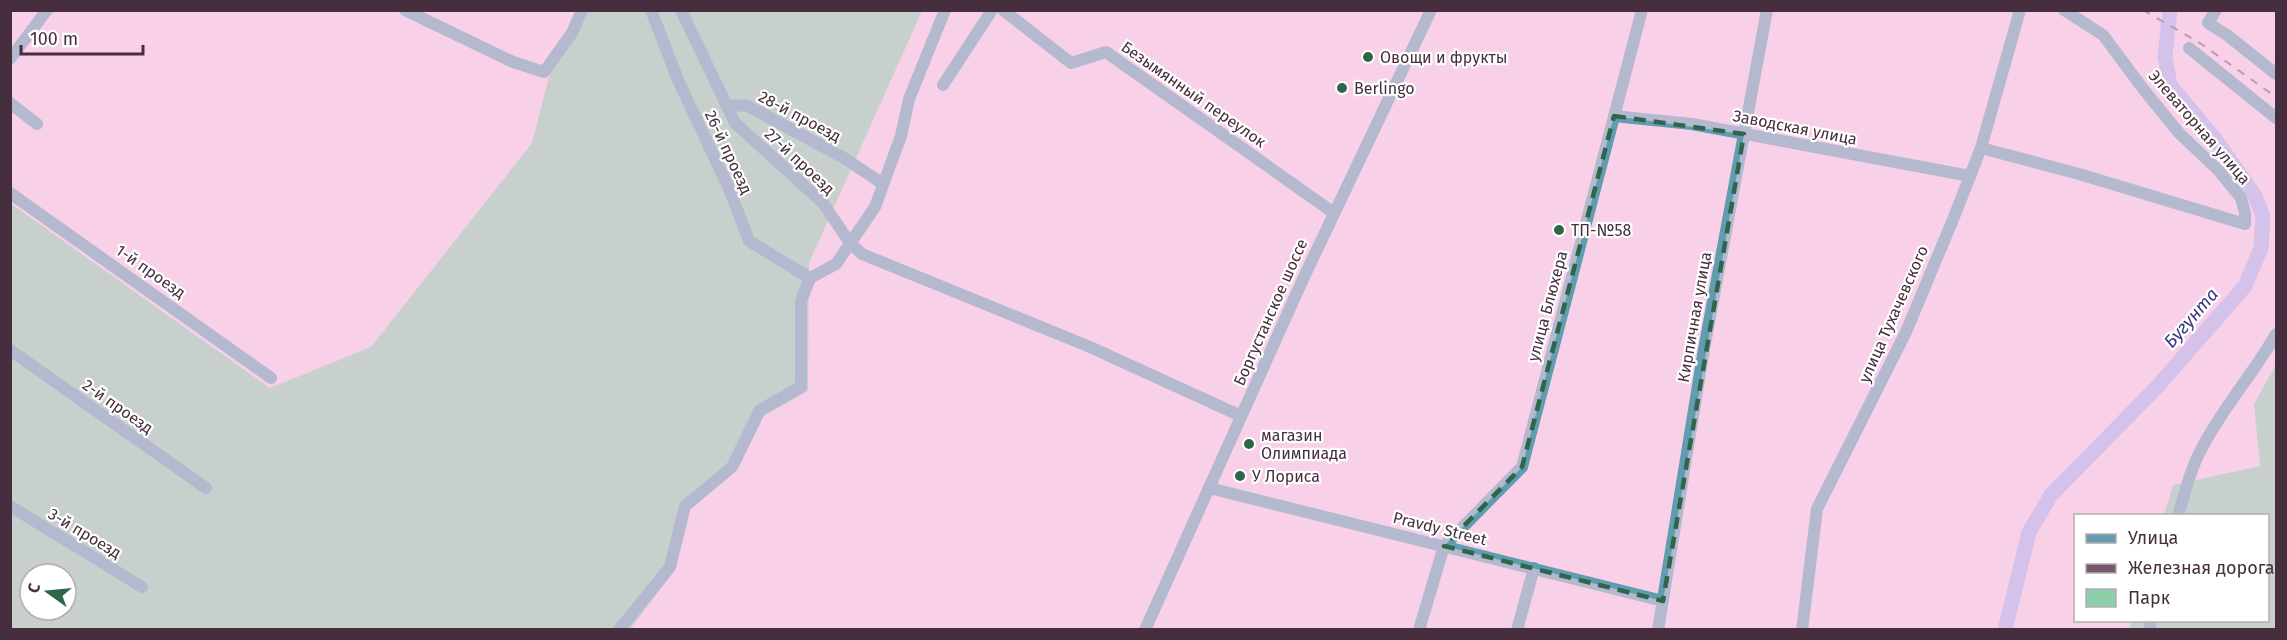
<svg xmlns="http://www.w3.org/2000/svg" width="2287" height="640" viewBox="0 0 2287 640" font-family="'Fira Sans',sans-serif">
<rect width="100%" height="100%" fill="#f8d1e9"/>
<g fill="#8dceab" fill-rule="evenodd">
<path d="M586,11H922L809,263L808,391L759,419L742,461L688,507L669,578L630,629H11L10,203L270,388L371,347L532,143L550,73ZM30,574H66V610H30Z"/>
<polygon points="2276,364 2276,629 2129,630 2132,621 2268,620 2268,516 2164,515 2173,485 2260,466 2254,404"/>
</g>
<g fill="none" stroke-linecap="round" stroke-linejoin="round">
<polyline stroke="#aaafed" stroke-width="15" points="2005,630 2029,532 2051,495 2157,387 2245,286 2261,248 2263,216 2255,196 2216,140 2170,85 2165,56 2170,10"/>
<g stroke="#629caf" stroke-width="12">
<polyline points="405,10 513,62 544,72 572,33 582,10"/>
<polyline points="651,10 678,80 730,191 749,241 810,278"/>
<polyline points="681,10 735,123 823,203 850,243 862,254 1090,347 1241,416"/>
<polyline points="1003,10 1071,63 1106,52 1334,213"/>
<polyline points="2216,10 2208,23 2227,35 2276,74"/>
<polyline points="2189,48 2276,118"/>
<polyline points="10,59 47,10"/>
<polyline points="943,85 992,10"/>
<polyline points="10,103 37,124"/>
<polyline points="726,105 748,106 844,158 883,184"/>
<polyline points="1614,116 1692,124 1970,176"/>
<polyline points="1981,148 2079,174 2245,224 2245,213 2241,198 2219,171 2179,133 2144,90 2103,35 2064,10"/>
<polyline points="10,193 271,378"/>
<polyline points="10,350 206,488"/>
<polyline points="1209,488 1663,601"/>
<polyline points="10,506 142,587"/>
<path d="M2178,516C2185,492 2191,467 2203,446C2224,406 2254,373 2276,334"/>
<polyline points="619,630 670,567 685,506 732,467 760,410 801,387 801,301 810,278 836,264 875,207 901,136 909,99 945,10"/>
<polyline points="1145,630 1304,277 1431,10"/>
<polyline points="1419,630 1444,546 1522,467 1642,10"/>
<polyline points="1517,630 1534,568"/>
<polyline points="1658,630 1703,355 1767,10"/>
<polyline points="1802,630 1817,509 1906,332 1954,217 1981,148 2020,10"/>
<polyline points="2149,630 2151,620"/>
</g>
<polyline stroke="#74576a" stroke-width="2" stroke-dasharray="8 8" stroke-linecap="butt" points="2143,10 2200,43 2276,97"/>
</g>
<path d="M0 0H2287V640H0ZM1614,116L1744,134L1663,601L1444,546L1522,467Z" fill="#f8d1e9" fill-opacity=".55" fill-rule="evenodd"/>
<path fill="none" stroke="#2f654b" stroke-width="4.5" stroke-dasharray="12 8" stroke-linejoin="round" d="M1614,116L1744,134L1663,601L1444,546L1522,467Z"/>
<g fill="#2f654b" stroke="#fff" stroke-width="2">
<circle cx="1368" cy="57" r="6"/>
<circle cx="1342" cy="88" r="6"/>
<circle cx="1559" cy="230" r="6"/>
<circle cx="1249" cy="444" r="6"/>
<circle cx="1240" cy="476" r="6"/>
</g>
<g text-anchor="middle" stroke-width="4.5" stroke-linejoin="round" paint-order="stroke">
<g font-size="16" fill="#472e3e" stroke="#fff" text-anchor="start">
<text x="1380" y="63">Овощи и фрукты</text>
<text x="1354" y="94">Berlingo</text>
<text x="1571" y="236">ТП-№58</text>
<text x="1261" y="441">магазин<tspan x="1261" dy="18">Олимпиада</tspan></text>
<text x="1252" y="482">У Лориса</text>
</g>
<g font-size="16" fill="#472e3e" stroke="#fff">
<text transform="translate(1194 94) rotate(35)" y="6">Безымянный переулок</text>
<text transform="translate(800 116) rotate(28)" y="6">28-й проезд</text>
<text transform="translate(1795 127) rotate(11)" y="6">Заводская улица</text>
<text transform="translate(2200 127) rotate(49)" y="6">Элеваторная улица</text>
<text transform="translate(729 152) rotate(65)" y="6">26-й проезд</text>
<text transform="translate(800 161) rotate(43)" y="6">27-й проезд</text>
<text transform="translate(151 271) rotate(35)" y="6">1-й проезд</text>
<text transform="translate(1547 306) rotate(-75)" y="6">улица Блюхера</text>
<text transform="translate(1270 312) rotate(-66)" y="6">Боргустанское шоссе</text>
<text transform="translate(1893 314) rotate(-66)" y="6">улица Тухачевского</text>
<text transform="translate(1694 317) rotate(-80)" y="6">Кирпичная улица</text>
<text transform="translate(118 406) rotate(35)" y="6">2-й проезд</text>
<text transform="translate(1440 528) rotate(14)" y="6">Pravdy Street</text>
<text transform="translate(85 533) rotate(31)" y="6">3-й проезд</text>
</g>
<g font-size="18" font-style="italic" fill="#39377f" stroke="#fff">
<text transform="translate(2191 318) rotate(-49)" y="6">Бугунта</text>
</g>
</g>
<rect width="2287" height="640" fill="none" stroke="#472e3e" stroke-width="24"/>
<rect x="2074" y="514" width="195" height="108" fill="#ffffff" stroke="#b5abb2" stroke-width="1.5"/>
<rect x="2086" y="534" width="30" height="9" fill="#629caf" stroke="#b5abb2" stroke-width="1.5"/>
<text x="2128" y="544" font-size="18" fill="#472e3e">Улица</text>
<rect x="2086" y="564" width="30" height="9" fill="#74576a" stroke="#b5abb2" stroke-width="1.5"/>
<text x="2128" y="574" font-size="18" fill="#472e3e">Железная дорога</text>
<rect x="2086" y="589" width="30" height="18" fill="#8dceab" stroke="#b5abb2" stroke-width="1.5"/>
<text x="2128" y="604" font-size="18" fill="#472e3e">Парк</text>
<g transform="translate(48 592) rotate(285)"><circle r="28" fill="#ffffff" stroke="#b5abb2" stroke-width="1.5"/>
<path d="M0-4.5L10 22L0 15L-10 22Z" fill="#2f654b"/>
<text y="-9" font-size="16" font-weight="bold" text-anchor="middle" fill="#472e3e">С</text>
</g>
<path d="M21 45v9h122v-9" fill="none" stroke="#472e3e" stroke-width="3"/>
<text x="30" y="45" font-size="18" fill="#472e3e" stroke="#ffffff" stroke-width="4.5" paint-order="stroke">100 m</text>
</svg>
